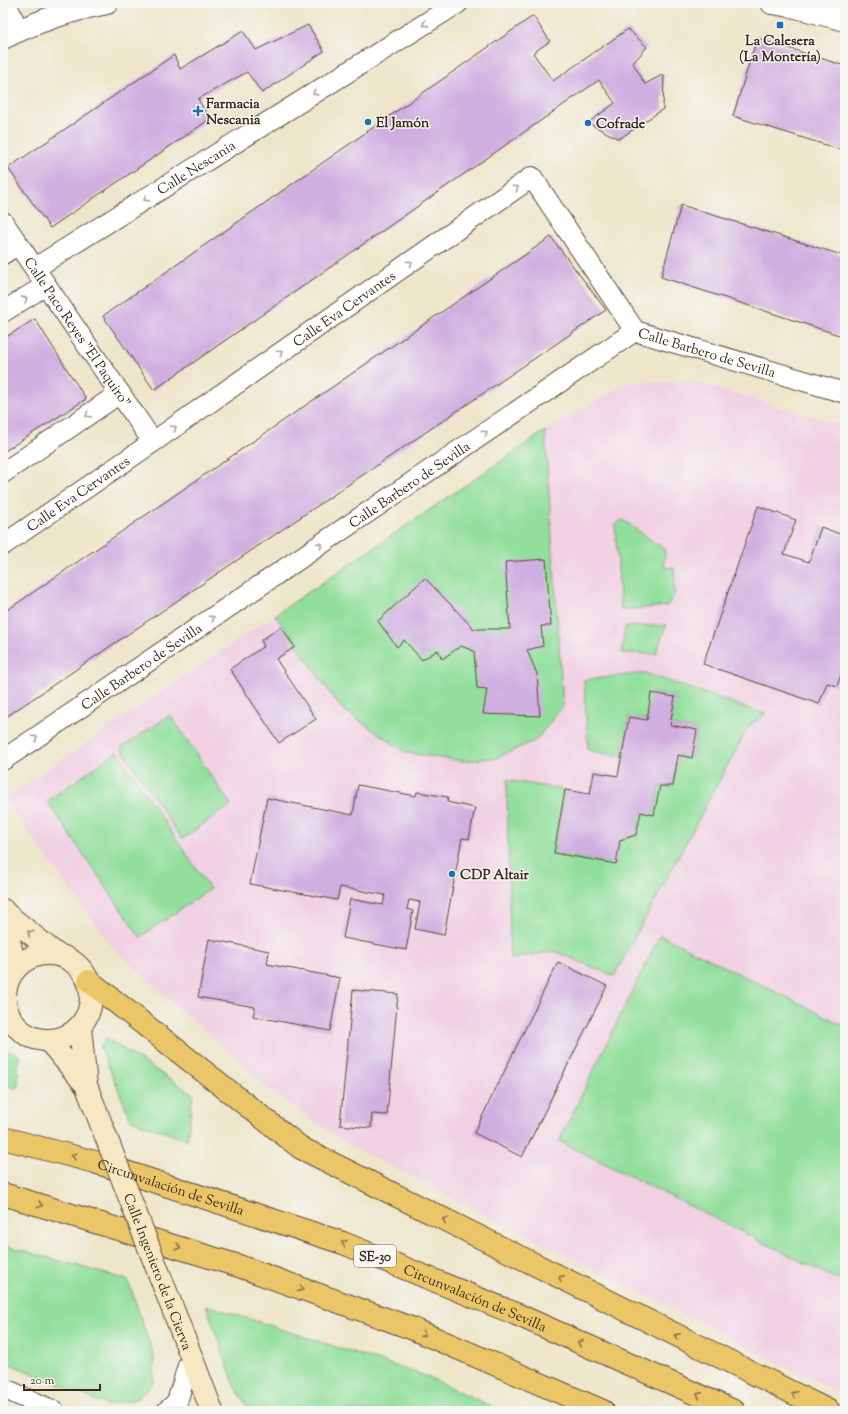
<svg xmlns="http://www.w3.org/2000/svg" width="848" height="1414" viewBox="0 0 848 1414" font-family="'Sorts Mill Goudy',serif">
<rect width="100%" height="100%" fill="#f6f6f2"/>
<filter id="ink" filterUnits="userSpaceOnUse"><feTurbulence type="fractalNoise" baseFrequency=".025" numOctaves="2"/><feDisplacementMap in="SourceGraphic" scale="8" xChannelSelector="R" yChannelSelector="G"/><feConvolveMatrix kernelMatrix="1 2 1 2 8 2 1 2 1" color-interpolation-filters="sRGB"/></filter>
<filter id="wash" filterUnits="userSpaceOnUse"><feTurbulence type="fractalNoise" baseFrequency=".012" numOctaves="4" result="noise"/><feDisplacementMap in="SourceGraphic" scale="16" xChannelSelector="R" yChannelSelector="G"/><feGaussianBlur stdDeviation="0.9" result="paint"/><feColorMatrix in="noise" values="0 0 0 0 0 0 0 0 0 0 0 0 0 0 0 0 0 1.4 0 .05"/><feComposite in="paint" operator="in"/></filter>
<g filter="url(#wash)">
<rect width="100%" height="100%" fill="#eee6cb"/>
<polygon fill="#f1d0e3" points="629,382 696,382 845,426 845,1396 348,1145 270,1090 114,949 4,799 553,426"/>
<g fill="#92df9c" stroke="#66845d">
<polygon points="545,431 563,706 536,740 496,758 462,761 407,753 341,708 275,615"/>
<polygon points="623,520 665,550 664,567 674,568 675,593 667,606 621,610 615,524"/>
<polygon points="666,625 656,654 622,653 625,627"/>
<polygon points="645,673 765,714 749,726 614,976 554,951 510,959 507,780 565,790 554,853 616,864 620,840 636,835 641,812 654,814 660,786 673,786 678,755 692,758 697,730 670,725 675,697 652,693 647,720 629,717 622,757 588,750 584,680"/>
<polygon points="170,715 231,805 182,839 121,748"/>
<polygon points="117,752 210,889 140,937 47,801"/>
<polygon points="660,935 845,1026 845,1283 559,1141"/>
<polygon points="106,1038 193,1094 187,1140 131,1120 100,1046"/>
<polygon points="3,1050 19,1055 18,1088 3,1085"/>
<polygon points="3,1245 128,1280 154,1357 154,1383 137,1399 107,1405 3,1361"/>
<polygon points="206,1305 426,1376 502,1411 250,1411 235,1387"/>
</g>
<g id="blocks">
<g fill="#d0aee0">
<polygon points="533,16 550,41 533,53 553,81 628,29 647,47 633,63 645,84 664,74 663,109 619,139 588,123 615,103 599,80 154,390 103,316"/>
<polygon points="308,25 324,51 262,93 247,72 198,99 210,119 50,228 8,168 174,55 180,69 243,31 256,50"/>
<polygon points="757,38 845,66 845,151 733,116"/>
<polygon points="681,205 845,256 845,337 661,277"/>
<polygon points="551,237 606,310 3,719 3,613"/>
<polygon points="35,319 86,399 3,452 3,339"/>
<polygon points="758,506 796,520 784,554 809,562 821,527 845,536 845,664 837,686 827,683 819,704 703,664"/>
<polygon points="546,559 551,626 541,626 543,646 527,650 537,674 540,716 483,714 487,689 477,688 474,651 461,646 442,659 438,650 422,660 404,640 397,647 378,621 425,578 474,629 510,629 505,562"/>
<polygon points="281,627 295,647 276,659 316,719 279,743 230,669 264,646 261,640"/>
<polygon points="651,693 675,697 670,725 697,730 692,758 678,755 673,786 660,786 654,815 641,812 636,835 620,840 616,864 554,853 565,790 590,794 594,772 618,776 629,717 647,720"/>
<polygon points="358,785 416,796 417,792 448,797 447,802 475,808 469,839 462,838 444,935 415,929 420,902 409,900 407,909 413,911 406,950 343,938 350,899 383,905 385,895 340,887 337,900 250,884 267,798 353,815"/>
<polygon points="209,939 269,951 267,964 340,978 330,1031 253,1016 255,1007 198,997"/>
<polygon points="558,962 607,986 522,1157 474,1133"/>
<polygon points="353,990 398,994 387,1115 372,1114 371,1128 340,1125"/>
</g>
</g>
</g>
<g filter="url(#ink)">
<use href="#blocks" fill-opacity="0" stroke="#564638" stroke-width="1"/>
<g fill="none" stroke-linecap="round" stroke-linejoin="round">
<defs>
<g id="minor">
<polyline points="6,3 18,30"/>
<path id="s1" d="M3,222L153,442"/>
<polyline points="3,254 18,244"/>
<path id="s2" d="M35,268L458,3"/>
<polyline points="3,312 46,285"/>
<polyline points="3,473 120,393"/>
<path id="s3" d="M3,545L153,442L532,177L635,331"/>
<path id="s4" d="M3,760L635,331L845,393"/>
<polyline points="3,991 6,989"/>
<polyline points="3,1388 54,1411"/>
<polyline points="167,1411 177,1402 191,1356"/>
</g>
<g id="tertiary">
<polyline points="772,3 796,7 845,20"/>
<path d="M3,38C35,22 72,10 107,3"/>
</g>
<g id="secondary">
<polyline points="3,910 15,969"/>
<polyline points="4,912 56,954"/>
<circle cx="48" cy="997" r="43"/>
<polyline points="80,1027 86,1085"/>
<polyline points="48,1040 86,1085"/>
<polyline points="191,1356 212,1411"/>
</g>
<g id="motorway">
<polyline points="89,981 301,1148 829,1411"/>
<path id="s5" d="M3,1138L95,1162L343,1243L516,1314L734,1411"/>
<polyline points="3,1194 239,1266 411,1328 603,1411"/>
</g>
</defs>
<use href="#minor" stroke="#564638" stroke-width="22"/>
<use href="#tertiary" stroke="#564638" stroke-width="24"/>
<use href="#secondary" stroke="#564638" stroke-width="24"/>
<use href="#motorway" stroke="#564638" stroke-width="24"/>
<use href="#minor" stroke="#fff" stroke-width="20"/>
<use href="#tertiary" stroke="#fff" stroke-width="22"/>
<use href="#secondary" stroke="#f7e8c3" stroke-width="22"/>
<use href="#motorway" stroke="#ebc669" stroke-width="22"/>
<defs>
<g id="secondary-bridge">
<path id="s6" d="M86,1085L191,1356"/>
</g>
</defs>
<use href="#secondary-bridge" stroke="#564638" stroke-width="24" stroke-linecap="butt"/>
<use href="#secondary-bridge" stroke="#f7e8c3" stroke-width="22"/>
</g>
<defs><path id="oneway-chevron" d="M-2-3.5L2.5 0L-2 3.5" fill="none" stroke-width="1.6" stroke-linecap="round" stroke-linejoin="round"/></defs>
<g stroke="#a79f9a">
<use href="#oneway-chevron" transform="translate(425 24) rotate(148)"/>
<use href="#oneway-chevron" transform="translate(315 93) rotate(148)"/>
<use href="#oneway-chevron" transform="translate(516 188) rotate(-35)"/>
<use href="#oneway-chevron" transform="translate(146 199) rotate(148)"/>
<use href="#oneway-chevron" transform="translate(410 263) rotate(-35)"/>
<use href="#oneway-chevron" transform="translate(25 299) rotate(-32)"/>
<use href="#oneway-chevron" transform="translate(280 353) rotate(-35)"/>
<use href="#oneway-chevron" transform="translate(88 415) rotate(146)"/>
<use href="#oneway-chevron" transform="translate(174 428) rotate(-35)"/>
<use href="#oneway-chevron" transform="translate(485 433) rotate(-34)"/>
<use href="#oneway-chevron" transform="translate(320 545) rotate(-34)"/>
<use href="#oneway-chevron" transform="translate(212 618) rotate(-34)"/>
<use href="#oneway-chevron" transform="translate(35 738) rotate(-34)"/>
</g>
<use stroke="#998970" href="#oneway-chevron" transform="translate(30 933) rotate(-140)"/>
<g stroke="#8a7040">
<use href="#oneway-chevron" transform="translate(74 1156) rotate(-166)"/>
<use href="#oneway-chevron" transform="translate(40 1205) rotate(17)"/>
<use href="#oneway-chevron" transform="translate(445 1220) rotate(-154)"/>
<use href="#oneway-chevron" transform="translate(344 1243) rotate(-159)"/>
<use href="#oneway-chevron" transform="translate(178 1247) rotate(17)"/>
<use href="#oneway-chevron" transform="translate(561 1278) rotate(-154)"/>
<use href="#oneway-chevron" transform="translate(301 1289) rotate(20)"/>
<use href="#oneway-chevron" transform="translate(423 1334) rotate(23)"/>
<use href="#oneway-chevron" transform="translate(677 1336) rotate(-154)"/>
<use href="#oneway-chevron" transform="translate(580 1343) rotate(-156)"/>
<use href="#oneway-chevron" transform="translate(794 1394) rotate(-154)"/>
<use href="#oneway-chevron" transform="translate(699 1395) rotate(-156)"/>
</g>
</g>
<g fill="#1f6fb2" stroke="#f6f6f2" stroke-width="1.5">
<rect x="776" y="21" width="8" height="8" rx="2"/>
<path d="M196 105h4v4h4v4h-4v4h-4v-4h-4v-4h4z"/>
<circle cx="368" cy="122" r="4"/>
<circle cx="588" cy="123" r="4"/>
<circle cx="452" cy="874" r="4"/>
</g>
<g text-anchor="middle" stroke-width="3" stroke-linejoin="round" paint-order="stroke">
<rect fill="#f6f6f2" stroke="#73675e" stroke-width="1" x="354" y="1245" width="42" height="22" rx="3"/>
<g font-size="13" font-weight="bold" fill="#3b2a1e">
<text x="375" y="1261">SE-30</text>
</g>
<g font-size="14" font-weight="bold" fill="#3b2a1e" stroke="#f6f6f2" text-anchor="start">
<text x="780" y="45" text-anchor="middle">La Calesera<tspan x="780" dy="16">(La Montería)</tspan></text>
<text x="206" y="108">Farmacia<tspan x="206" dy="16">Nescania</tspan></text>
<text x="376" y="127">El Jamón</text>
<text x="596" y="128">Cofrade</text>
<text x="460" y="879">CDP Altair</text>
</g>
<g font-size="14" fill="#3b2a1e" stroke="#f6f6f2">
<text dy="5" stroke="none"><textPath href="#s2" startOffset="190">Calle Nescania</textPath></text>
<text dy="5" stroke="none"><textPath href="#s3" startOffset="415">Calle Eva Cervantes</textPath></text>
<text dy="5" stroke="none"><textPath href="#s1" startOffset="133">Calle Paco Reyes "El Paquiro"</textPath></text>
<text dy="5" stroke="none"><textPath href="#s4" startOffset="839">Calle Barbero de Sevilla</textPath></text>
<text dy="5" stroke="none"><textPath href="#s4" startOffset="491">Calle Barbero de Sevilla</textPath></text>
<text dy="5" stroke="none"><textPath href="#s3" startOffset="91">Calle Eva Cervantes</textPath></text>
<text dy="5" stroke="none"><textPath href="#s4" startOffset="167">Calle Barbero de Sevilla</textPath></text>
<text dy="5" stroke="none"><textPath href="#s5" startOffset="175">Circunvalación de Sevilla</textPath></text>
<text dy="5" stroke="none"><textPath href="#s6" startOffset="200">Calle Ingeniero de la Cierva</textPath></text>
<text dy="5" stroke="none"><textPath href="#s5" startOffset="499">Circunvalación de Sevilla</textPath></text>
</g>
</g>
<rect width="848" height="1414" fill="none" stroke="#f6f6f2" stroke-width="16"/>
<path d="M24 1384v6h76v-6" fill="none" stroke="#3b2a1e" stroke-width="2"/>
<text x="30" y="1384" font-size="12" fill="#3b2a1e" stroke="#f6f6f2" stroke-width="3" paint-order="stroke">20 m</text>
</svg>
